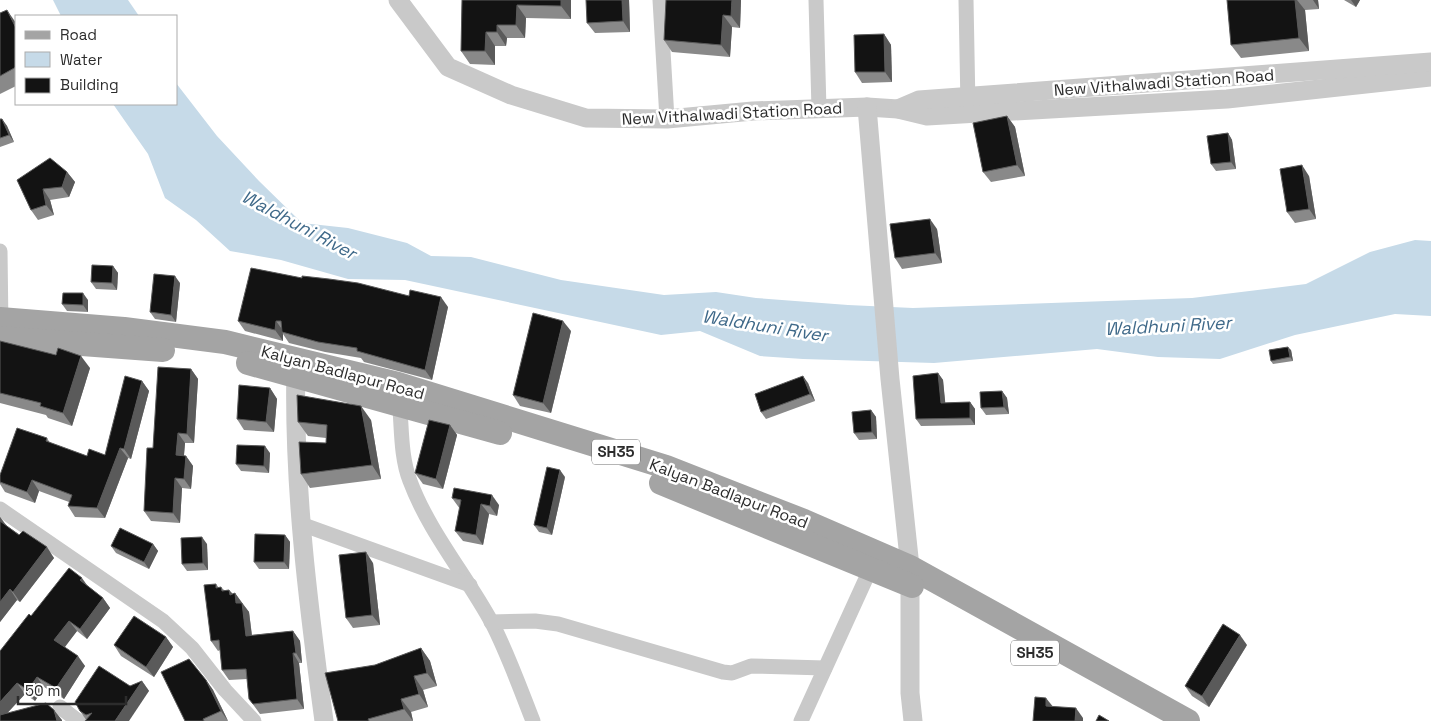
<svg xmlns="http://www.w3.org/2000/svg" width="1431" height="721" viewBox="0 0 1431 721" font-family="'Space Grotesk',sans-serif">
<rect width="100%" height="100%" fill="#fff"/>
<g fill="#c6dae8">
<polygon points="53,0 128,0 139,16 61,16"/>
<polygon points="176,83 217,136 259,181 302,223 348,228 407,243 431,256 471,257 561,280 664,295 716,292 756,298 848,305 913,308 1192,298 1306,284 1370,252 1415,240 1431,241 1431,316 1395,314 1295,335 1220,359 1158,357 1097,349 934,363 803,359 760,356 700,331 661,335 405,280 348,279 281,260 230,251 196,220 165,198 148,154 113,104 176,104"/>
</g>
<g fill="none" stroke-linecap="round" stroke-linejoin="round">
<g stroke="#c9c9c9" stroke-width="15">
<polyline points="660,0 667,119"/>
<polyline points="816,0 819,109"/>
<polyline points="966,0 968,106"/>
<polyline points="0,251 1,327"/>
<path d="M399,398C402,424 400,456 410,481C429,532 466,575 492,623C508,654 520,688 533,721"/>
<polyline points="0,509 163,621 192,648 225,690 254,721"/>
<polyline points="301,524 470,585"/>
<polyline points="491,622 535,621 558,624 723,672 732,673 751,666 825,668"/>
<polyline points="60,707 78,721"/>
<polyline points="801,721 874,561"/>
</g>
<g stroke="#c9c9c9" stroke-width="19">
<polyline points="398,0 448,67 511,95 586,118 667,119 753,111 867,107 898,109 927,116 1227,99 1431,77"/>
<polyline points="867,107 890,379 910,567 910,693 913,721"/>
<polyline points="898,109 919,100 1431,62"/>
<path d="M296,364C293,484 308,603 324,721"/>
</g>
<g stroke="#a4a4a4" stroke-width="24">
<polyline points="0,319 124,329 225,342 398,384 666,467 804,521 910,567 1188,721"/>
<polyline points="0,338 163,350"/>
<polyline points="248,363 500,433"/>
<polyline points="661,483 912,586"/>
</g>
</g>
<g fill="#898989">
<polygon points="462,0 571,0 571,19 526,18 525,38 507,38 506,46 495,46 495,65 470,64 461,51"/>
<polygon points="629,0 630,32 595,33 587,23"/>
<polygon points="741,0 740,28 732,27 730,57 672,52 664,40"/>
<polygon points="1227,0 1318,0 1319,9 1305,10 1309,51 1241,58 1231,45"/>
<polygon points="1344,0 1360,0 1356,7"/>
<polygon points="0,13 16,23 16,86 0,94"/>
<polygon points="884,34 891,45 892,82 862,83 855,72"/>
<polygon points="1007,116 1015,127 1025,176 991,182 983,172"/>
<polygon points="0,119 2,119 7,126 14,142 0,147"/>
<polygon points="1228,133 1232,140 1236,169 1216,171 1211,164"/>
<polygon points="67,172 75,182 69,197 50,200 54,215 38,220 31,210 17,180"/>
<polygon points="1309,176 1316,219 1295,223 1287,212"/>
<polygon points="937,229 942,263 902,269 895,258"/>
<polygon points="113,266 118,273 117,290 96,289 91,282"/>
<polygon points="180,283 176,322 155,319 150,312"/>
<polygon points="88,300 88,312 67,311 62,304"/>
<polygon points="448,307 432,380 364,362 361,358 325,352 289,343 283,334 283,341 245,331 238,321"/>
<polygon points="571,331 551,413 520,406 513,395"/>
<polygon points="0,341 90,368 72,426 48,418 46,415 0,403"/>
<polygon points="1291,350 1293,361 1273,364 1271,361"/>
<polygon points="191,369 198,379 194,443 185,443 184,456 186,456 193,466 191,489 182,488 180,523 151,521 144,511 153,448"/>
<polygon points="938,373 943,380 945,403 970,402 975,409 975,425 921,426 916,419"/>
<polygon points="142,381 149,391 131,459 128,458 105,518 75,517 68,506 69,502 39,491 35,503 5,492 0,484 0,475 47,438 50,443 87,456 105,455"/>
<polygon points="808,383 815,401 766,419 761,412"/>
<polygon points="270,388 277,399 274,432 244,430 237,419"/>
<polygon points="1002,391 1007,398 1009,414 986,415 981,408"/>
<polygon points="871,410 876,417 877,439 859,440 854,433"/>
<polygon points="371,420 381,479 310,488 301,474 326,443 326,438 308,436 298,422"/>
<polygon points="450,425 457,435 443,489 423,484 415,473"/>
<polygon points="270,453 269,473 241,471 236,464"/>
<polygon points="565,477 552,535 539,532 534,525"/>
<polygon points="452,498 499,505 497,516 489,514 483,545 463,541 455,531 460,509"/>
<polygon points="0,517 7,526 54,558 20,602 17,600 0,622"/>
<polygon points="285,535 290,542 289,569 259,569 254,562"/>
<polygon points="153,544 158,551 149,569 116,553 111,546"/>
<polygon points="207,544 208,570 187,571 182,564"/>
<polygon points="373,563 380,625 353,628 346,618"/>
<polygon points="216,584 219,588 221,587 224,590 229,590 233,594 235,593 249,612 252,635 293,631 300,641 302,663 299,663 304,709 260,714 249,699 247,679 229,680 222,670 220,650 218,651 211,641"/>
<polygon points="88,586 103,598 110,608 87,639 77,631 64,647 85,666 64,699 44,687 35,701 25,694 7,713 62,720 62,721 0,721 31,616"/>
<polygon points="166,637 173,647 154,677 121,656 114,645"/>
<polygon points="1247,645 1209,707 1192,696 1185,686"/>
<polygon points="421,648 430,661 437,686 423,690 428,707 411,712 413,721 338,721 375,665"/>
<polygon points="206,680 213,690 228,721 185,721"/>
<polygon points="142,681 149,691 86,720 80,711"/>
</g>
<g fill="#5a5a5a">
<polygon points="561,0 571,0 571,19 561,6"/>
<polygon points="622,0 629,0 630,32 623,21"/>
<polygon points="732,0 741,0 740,28 731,16"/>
<polygon points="1295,0 1297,0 1305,10 1309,51 1299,38"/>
<polygon points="1313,0 1318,0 1319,9"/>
<polygon points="1351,0 1360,0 1356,7"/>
<polygon points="517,5 526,18 525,38 516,25"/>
<polygon points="7,10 16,23 16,28"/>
<polygon points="723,15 732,27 730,57 721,45"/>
<polygon points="497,25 507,38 506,46 497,32"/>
<polygon points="486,32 495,46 495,65 485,51"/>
<polygon points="884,34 891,45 892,82 885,72"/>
<polygon points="1007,116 1015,127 1025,176 1017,165"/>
<polygon points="2,119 7,126 14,142 9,135"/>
<polygon points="1228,133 1232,140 1236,169 1231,162"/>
<polygon points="1302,165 1309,176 1316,219 1309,209"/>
<polygon points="67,172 75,182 69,197 62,187"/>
<polygon points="43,189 50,200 54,215 46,205"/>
<polygon points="930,219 937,229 942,263 935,253"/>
<polygon points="113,266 118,273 117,290 112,283"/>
<polygon points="175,276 180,283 176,322 171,315"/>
<polygon points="83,293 88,300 88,312 83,305"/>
<polygon points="441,297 448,307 432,380 425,370"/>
<polygon points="276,321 284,332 282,332 283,334 283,341 275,330"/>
<polygon points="563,321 571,331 551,413 543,403"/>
<polygon points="1288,347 1291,350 1293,361 1290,357"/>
<polygon points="81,356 90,368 72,426 63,413"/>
<polygon points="191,369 198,379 194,443 187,434"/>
<polygon points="938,373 943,380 946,410 941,403"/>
<polygon points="803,376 808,383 815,401 810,394"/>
<polygon points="142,381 149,391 131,459 124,449"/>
<polygon points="270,388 277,399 274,432 266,422"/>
<polygon points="1002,391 1007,398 1009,414 1004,407"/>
<polygon points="970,402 975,409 975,425 970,418"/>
<polygon points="361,406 371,420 381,479 372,465"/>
<polygon points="871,410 876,417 877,439 872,432"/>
<polygon points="450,425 457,435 443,489 436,479"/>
<polygon points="178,433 185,443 183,465 176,455"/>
<polygon points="265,446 270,453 269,473 264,466"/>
<polygon points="120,448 128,458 105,518 97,508"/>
<polygon points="186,456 193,466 191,489 184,479"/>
<polygon points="560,470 565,477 552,535 547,528"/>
<polygon points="175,478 182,488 180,523 173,513"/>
<polygon points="32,480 39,491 35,503 27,492"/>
<polygon points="492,495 499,505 497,516 490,506"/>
<polygon points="481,504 489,514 483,545 476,535"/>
<polygon points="0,517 7,527 0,523"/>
<polygon points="285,535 290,542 289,569 284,562"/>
<polygon points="202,537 207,544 208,570 203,563"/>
<polygon points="153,544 158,551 149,569 144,562"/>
<polygon points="47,547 54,558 20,602 13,592"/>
<polygon points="366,552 373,563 380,625 372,615"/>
<polygon points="82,578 89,588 80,580"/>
<polygon points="10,589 17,600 0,622 0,602"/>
<polygon points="229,590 236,598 235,593 242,603 243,613 230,595"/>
<polygon points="103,598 110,608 87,639 80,629"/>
<polygon points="242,603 249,612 253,646 246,636"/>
<polygon points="69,621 77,631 62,651 54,640"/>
<polygon points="293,631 300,641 302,663 296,653"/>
<polygon points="1240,635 1247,645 1209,707 1202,696"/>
<polygon points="166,637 173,647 154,677 146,667"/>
<polygon points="421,648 430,661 437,686 427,673"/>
<polygon points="293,653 299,663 304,709 297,699"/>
<polygon points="78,656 85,666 64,699 56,688"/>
<polygon points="414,676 423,690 428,707 419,694"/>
<polygon points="37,677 44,687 35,701 28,690"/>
<polygon points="206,680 213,690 228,721 221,711"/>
<polygon points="142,681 149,691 129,721 115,721"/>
<polygon points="17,683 25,694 0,721 0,702"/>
<polygon points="1046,698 1054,708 1046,706"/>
<polygon points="401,699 411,712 413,721 404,709"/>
<polygon points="1076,708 1083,718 1083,721 1075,721"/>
<polygon points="54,710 62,720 62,721 57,721"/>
</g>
<g fill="#131313" stroke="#5a5a5a">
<polygon points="462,0 561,0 561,6 517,5 516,25 497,25 497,32 486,32 485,51 461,51"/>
<polygon points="586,0 622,0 623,21 587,23"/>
<polygon points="666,0 732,0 731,16 723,15 721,45 664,40"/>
<polygon points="1227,0 1295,0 1299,38 1231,45"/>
<polygon points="7,10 16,28 16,67 0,76 0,13"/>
<polygon points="884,34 885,72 855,72 854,35"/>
<polygon points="1007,116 1017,165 983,172 973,123"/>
<polygon points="0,119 2,119 9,135 0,138"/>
<polygon points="1228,133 1231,162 1211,164 1207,136"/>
<polygon points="50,158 67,172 62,187 43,189 46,205 31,210 17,180"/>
<polygon points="1302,165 1309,209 1287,212 1280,169"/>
<polygon points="930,219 935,253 895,258 890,224"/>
<polygon points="92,265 113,266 112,283 91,282"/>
<polygon points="251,268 302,278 302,276 329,279 358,283 409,296 410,290 441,297 425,370 357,351 357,348 318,342 282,332 281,321 276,321 275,330 238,321"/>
<polygon points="154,274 175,276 171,315 150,312"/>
<polygon points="63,293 83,293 83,305 62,304"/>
<polygon points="533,313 563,321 543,403 513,395"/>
<polygon points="0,341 56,355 58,348 81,356 63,413 40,406 41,403 0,393"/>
<polygon points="1288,347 1290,357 1271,361 1269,350"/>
<polygon points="158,367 191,369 187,434 178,433 176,455 186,456 184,479 175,478 173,513 144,511 147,448 153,448"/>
<polygon points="938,373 941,403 970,402 970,418 916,419 913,376"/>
<polygon points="125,376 142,381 124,449 120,448 97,508 68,506 72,495 32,480 27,492 0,482 0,475 17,428 47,438 46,441 87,456 89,449 105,455"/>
<polygon points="803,376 810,394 761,412 755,394"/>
<polygon points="239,385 270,388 266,422 237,419"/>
<polygon points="1002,391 1004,407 981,408 980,392"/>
<polygon points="297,395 361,406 372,465 301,474 299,442 326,443 327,425 298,422"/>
<polygon points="871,410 872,432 854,433 852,412"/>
<polygon points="429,420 450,425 436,479 415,473"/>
<polygon points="237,445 265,446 264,466 236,464"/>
<polygon points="547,467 560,470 547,528 534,525"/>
<polygon points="454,488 492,495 490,506 481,504 476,535 455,531 461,500 452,498"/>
<polygon points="0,521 19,535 23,531 47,547 13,592 10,589 0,602"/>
<polygon points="120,528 153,544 144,562 111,546"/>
<polygon points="255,534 285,535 284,562 254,562"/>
<polygon points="202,537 203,563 182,564 181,538"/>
<polygon points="366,552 372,615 346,618 339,555"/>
<polygon points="69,568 82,578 80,580 103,598 80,629 69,621 54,640 78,656 56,688 37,677 28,690 17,683 0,702 0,651 29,614 31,616"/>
<polygon points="216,584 216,588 221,587 222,591 229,590 230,595 235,593 236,603 242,603 246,636 293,631 296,653 293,653 297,699 253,704 249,699 246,669 222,670 219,640 211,641 204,585"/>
<polygon points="134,616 166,637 146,667 114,645"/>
<polygon points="1223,624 1240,635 1202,696 1185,686"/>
<polygon points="421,648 427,673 414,676 419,694 401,699 404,709 368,719 369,721 338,721 325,673 375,665"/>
<polygon points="189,659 206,680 221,711 203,719 204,721 185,721 161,672"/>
<polygon points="99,666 130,686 142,681 115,721 85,721 92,713 86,715 80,711 75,702"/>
<polygon points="1035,697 1046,698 1046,706 1076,708 1075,721 1033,721"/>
<polygon points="46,703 54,710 57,721 0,721 0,715"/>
<polygon points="1099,715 1109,721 1096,721"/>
</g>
<g text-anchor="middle" stroke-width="5" stroke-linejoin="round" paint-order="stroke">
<g fill="#fff" stroke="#6b6b6b" stroke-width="1">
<rect x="592" y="439.5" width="48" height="25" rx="4"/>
<rect x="1011" y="640.5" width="48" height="25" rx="4"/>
</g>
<g font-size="15" font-weight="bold" fill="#2c2c2c">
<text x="616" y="457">SH35</text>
<text x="1035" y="658">SH35</text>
</g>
<g font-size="16" fill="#2c2c2c" stroke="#fff">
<text transform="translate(1164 82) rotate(-4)" y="6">New Vithalwadi Station Road</text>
<text transform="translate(732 113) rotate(-3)" y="6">New Vithalwadi Station Road</text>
<text transform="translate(343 372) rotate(15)" y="6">Kalyan Badlapur Road</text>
<text transform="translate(729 493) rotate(21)" y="6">Kalyan Badlapur Road</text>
</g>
<g font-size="18" font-style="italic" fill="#3f6989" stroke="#fff">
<text transform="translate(299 225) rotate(28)" y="6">Waldhuni River</text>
<text transform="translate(765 326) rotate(9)" y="6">Waldhuni River</text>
<text transform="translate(1168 326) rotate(-3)" y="6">Waldhuni River</text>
</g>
</g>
<rect x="15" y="15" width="162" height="90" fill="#ffffff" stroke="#ababab"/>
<rect x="25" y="31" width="25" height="8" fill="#a4a4a4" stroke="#ababab"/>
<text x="60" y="40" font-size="15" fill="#2c2c2c">Road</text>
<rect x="25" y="52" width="25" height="15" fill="#c6dae8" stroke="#ababab"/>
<text x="60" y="65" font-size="15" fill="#2c2c2c">Water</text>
<rect x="25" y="78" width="25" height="15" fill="#131313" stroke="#ababab"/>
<text x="60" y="90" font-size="15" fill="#2c2c2c">Building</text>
<path d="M18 696v8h108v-8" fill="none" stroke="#2c2c2c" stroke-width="2.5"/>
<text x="25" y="696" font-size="15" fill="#2c2c2c" stroke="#ffffff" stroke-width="4" paint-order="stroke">50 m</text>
</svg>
